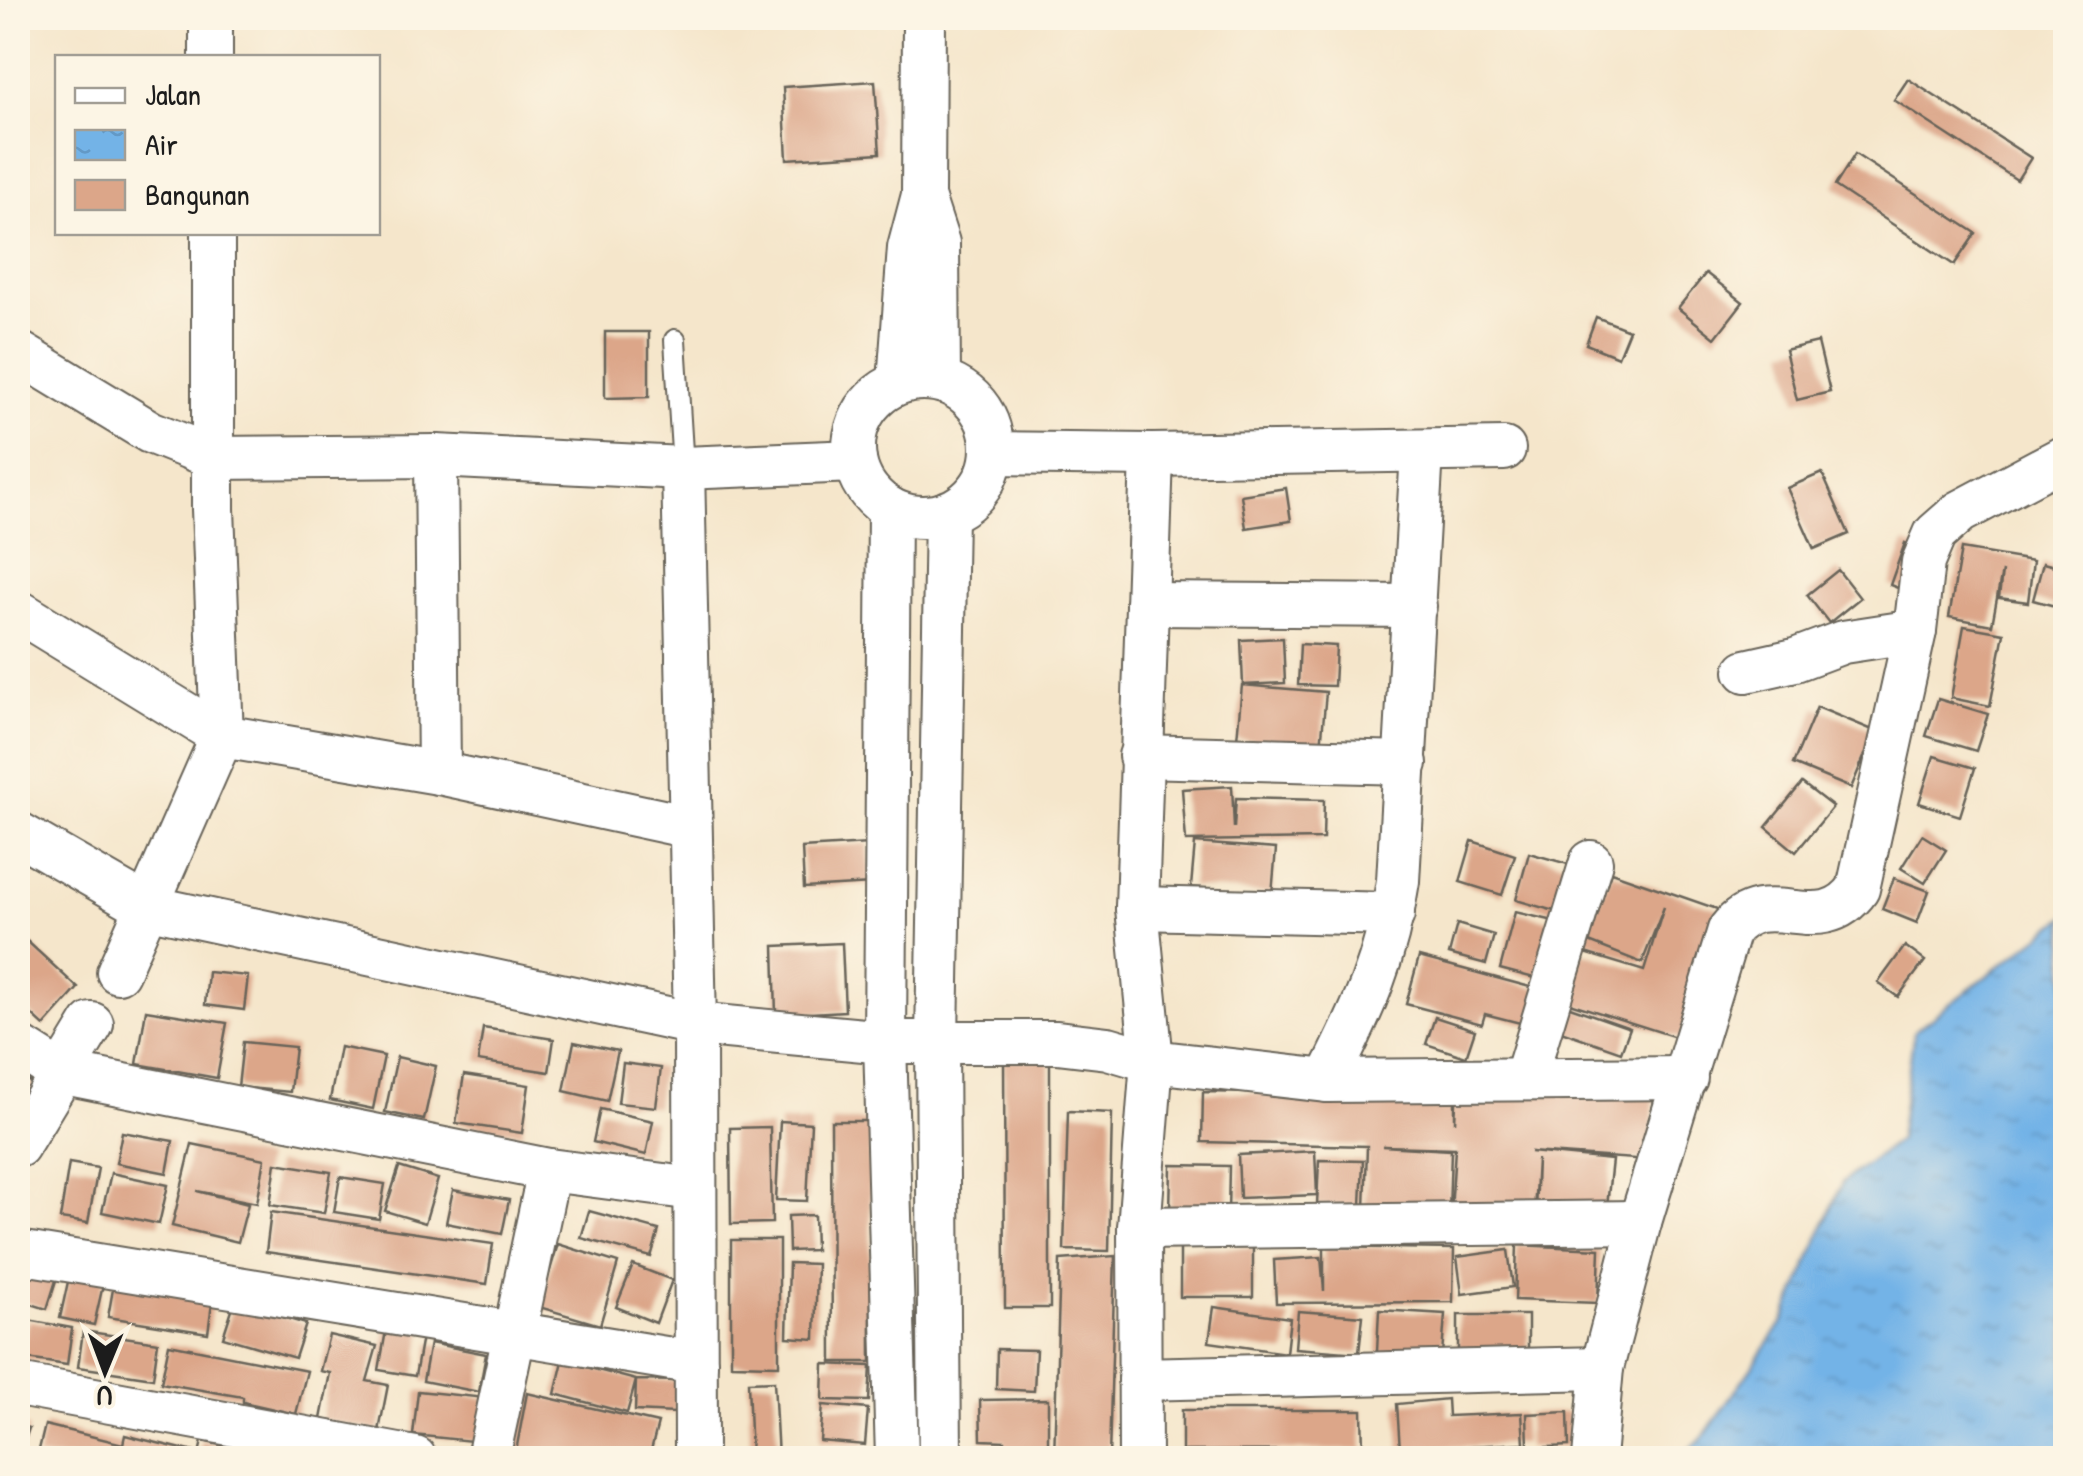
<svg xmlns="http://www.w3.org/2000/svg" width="2083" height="1476" viewBox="0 0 2083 1476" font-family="'Patrick Hand',sans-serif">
<defs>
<pattern id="water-ripples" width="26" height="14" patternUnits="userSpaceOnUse" patternTransform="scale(2.5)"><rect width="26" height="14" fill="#73b3e7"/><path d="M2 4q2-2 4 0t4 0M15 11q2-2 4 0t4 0" fill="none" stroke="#6399c6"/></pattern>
</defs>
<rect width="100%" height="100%" fill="#fcf5e5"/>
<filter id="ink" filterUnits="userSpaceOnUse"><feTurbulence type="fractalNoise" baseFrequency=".01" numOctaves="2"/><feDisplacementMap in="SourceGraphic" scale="20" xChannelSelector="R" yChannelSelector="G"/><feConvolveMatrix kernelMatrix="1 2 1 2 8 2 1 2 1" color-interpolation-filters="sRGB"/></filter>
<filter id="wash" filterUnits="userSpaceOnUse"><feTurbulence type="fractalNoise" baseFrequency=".0048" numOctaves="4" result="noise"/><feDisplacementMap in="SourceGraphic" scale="40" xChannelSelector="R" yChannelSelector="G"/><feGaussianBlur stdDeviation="2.25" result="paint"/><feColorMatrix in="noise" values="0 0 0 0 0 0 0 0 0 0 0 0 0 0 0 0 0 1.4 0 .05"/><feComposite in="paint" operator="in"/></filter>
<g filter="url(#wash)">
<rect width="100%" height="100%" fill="#f5e6cb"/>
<polygon fill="url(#water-ripples)" stroke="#486882" stroke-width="2.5" points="2065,917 2065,1458 1680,1458 1703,1437 1784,1321 1842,1182 1899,1140 1914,1031"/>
<g id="blocks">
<g fill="#dca689">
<polygon points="1908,79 2031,158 2017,180 1894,100"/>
<polygon points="875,81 880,153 787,159 783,87"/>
<polygon points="1855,154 1976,233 1954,265 1835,186"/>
<polygon points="1706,273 1743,302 1715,338 1678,308"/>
<polygon points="1596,317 1629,330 1618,357 1586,344"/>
<polygon points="605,332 649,332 649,397 605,398"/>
<polygon points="1818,342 1830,392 1797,400 1785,350"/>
<polygon points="1822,473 1849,534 1814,549 1787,488"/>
<polygon points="1286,488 1291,521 1246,528 1241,495"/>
<polygon points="1905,543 1923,550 1908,592 1890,585"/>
<polygon points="1961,549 2033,561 2028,602 1999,598 2002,571 1992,625 1949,617"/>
<polygon points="2043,563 2066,569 2066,609 2033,600"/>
<polygon points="1838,570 1860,598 1829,623 1807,595"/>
<polygon points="1964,626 2004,633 1990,706 1951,698"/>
<polygon points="1283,638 1285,683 1243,685 1241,640"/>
<polygon points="1300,644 1336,646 1334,686 1298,685"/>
<polygon points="1242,685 1326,692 1321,747 1237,739"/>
<polygon points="1938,699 1988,714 1976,751 1926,736"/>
<polygon points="1817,707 1875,731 1851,788 1793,764"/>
<polygon points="1934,756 1975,768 1960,816 1919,803"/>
<polygon points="1802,783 1833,807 1796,852 1766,827"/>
<polygon points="1232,786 1234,828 1236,798 1324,800 1323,839 1186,841 1182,789"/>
<polygon points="1922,835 1946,850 1925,883 1901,868"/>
<polygon points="1472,841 1515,855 1502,895 1460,882"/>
<polygon points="1195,843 1276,849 1272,894 1191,887"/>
<polygon points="868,844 871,884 804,888 802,848"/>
<polygon points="1529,853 1575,866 1561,913 1516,900"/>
<polygon points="1611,872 1723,911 1682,1039 1566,1002 1582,952 1644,971 1664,907 1642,963 1584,940"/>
<polygon points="1894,878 1929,891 1917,923 1882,909"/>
<polygon points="1515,912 1554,921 1538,979 1500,969"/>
<polygon points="1457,924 1494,935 1486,964 1449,954"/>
<polygon points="27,941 78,988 44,1026 18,1002 18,952"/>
<polygon points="842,943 845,1011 776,1015 774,946"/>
<polygon points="1905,946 1925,961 1898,997 1878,983"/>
<polygon points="1419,957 1541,990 1532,1026 1485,1014 1482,1024 1406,1004"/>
<polygon points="208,972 248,976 244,1010 205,1005"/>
<polygon points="1567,1006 1630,1028 1621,1052 1558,1030"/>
<polygon points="146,1010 227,1023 217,1078 137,1064"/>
<polygon points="1435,1017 1475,1030 1466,1057 1426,1044"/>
<polygon points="483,1028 554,1039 549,1072 478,1061"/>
<polygon points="243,1042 295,1047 290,1092 238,1087"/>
<polygon points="574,1042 618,1051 607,1101 564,1091"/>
<polygon points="340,1047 384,1056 373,1109 330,1100"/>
<polygon points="397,1057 436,1066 424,1120 385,1112"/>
<polygon points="1004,1060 1050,1060 1050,1308 1005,1308"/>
<polygon points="623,1063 661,1068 656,1107 618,1103"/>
<polygon points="18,1074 34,1085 18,1110"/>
<polygon points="464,1075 529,1085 522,1133 456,1123"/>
<polygon points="1457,1084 1654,1096 1650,1160 1530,1152 1612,1160 1606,1215 1535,1215 1537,1159 1534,1214 1451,1213 1455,1148 1382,1146 1451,1150 1449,1213 1365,1210 1367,1146 1202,1142 1203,1092 1455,1097 1455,1122"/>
<polygon points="600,1109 653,1121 646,1155 593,1142"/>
<polygon points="1068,1111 1112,1113 1109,1251 1064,1250"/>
<polygon points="780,1121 811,1123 807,1201 776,1200"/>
<polygon points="831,1121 870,1121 871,1362 832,1362"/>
<polygon points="770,1127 772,1223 731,1224 730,1128"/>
<polygon points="122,1132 173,1141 167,1173 116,1163"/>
<polygon points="192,1144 265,1159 257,1203 197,1191 248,1204 238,1242 172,1226"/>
<polygon points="1315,1151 1317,1195 1240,1198 1238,1155"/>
<polygon points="1319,1160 1363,1161 1361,1206 1317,1205"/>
<polygon points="69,1163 98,1168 88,1223 60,1219"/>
<polygon points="276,1163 331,1172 324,1213 270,1205"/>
<polygon points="1171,1165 1229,1166 1228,1214 1170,1213"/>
<polygon points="399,1167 438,1179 425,1223 385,1211"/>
<polygon points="111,1173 168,1185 159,1224 102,1212"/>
<polygon points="340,1177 385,1184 379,1219 334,1212"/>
<polygon points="453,1190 509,1200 502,1234 446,1223"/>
<polygon points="589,1211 659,1230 651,1257 581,1238"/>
<polygon points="271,1212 493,1244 487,1284 266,1252"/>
<polygon points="814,1215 815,1250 789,1251 788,1216"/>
<polygon points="731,1240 779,1240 779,1365 731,1364"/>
<polygon points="558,1244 618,1263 600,1325 539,1307"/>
<polygon points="1517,1245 1600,1249 1598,1303 1515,1300"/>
<polygon points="1324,1247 1454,1249 1453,1302 1276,1303 1274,1260 1321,1257 1324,1291"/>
<rect x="1180" y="1248" width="73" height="49"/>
<polygon points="1508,1250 1513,1287 1462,1294 1457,1257"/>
<polygon points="1115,1256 1109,1458 1054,1458 1060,1260"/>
<polygon points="789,1263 817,1264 815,1339 787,1337"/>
<polygon points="25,1265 58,1274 47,1309 18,1300"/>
<polygon points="633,1265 672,1280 656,1323 616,1307"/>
<polygon points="71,1268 105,1276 94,1325 60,1318"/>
<polygon points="115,1278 212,1303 208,1333 108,1317"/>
<polygon points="234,1303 306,1324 295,1358 223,1337"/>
<polygon points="1214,1307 1290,1318 1286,1353 1209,1342"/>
<polygon points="1379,1310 1445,1314 1442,1355 1377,1352"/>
<polygon points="1298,1311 1363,1316 1359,1353 1295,1348"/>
<polygon points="1458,1315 1528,1315 1528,1361 1458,1360"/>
<polygon points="28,1320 72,1328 67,1365 21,1358"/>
<polygon points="387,1325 423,1331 415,1376 379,1370"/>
<polygon points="83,1331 158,1342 153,1378 78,1367"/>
<polygon points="329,1335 377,1346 367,1381 388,1385 379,1431 321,1419 330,1373 320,1371"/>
<polygon points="430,1343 486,1354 479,1392 423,1381"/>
<polygon points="169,1344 307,1371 296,1414 243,1402 243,1397 161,1383"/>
<polygon points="997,1349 1036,1350 1034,1391 996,1389"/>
<polygon points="563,1361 636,1380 677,1381 675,1413 635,1411 636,1380 627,1413 555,1394"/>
<polygon points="824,1364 871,1366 869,1401 823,1400"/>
<polygon points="774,1381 778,1458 751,1458 748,1382"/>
<polygon points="418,1391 486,1398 481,1442 413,1435"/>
<polygon points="527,1393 658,1423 649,1458 599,1458 561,1450 559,1458 516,1451"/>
<polygon points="1048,1399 1048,1458 1005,1458 1005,1441 981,1440 980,1400"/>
<polygon points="1447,1399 1448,1416 1522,1413 1524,1443 1400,1450 1397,1404"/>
<polygon points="823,1405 868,1409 865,1445 820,1441"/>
<polygon points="1182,1410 1362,1410 1363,1450 1182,1451"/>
<polygon points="1568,1412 1569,1446 1528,1448 1527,1414"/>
<polygon points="18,1425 29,1428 19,1458 18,1458"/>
<polygon points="45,1425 123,1444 125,1435 194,1452 192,1458 37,1458"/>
<polygon points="202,1441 272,1457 272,1458 198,1458"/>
</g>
</g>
</g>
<g filter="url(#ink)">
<use href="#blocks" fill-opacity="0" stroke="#686359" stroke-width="2.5"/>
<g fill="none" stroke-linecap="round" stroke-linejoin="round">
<defs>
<polyline id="lane" points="675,340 683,468"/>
<g id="street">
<polyline points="211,18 211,58"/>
<polyline points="924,200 938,243 939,380"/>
<polyline points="18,352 150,432 215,458 436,456 683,468 855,461"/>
<circle cx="923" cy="448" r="69"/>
<polyline points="899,382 909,248 923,195 924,18"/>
<polyline points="992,453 1152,455 1137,908 1152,1061 1139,1228 1140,1458"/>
<polyline points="1152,455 1504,449"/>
<polyline points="436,456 439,773"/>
<polyline points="683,468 695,1024 696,1458"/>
<polyline points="889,508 885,1042 897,1458"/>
<polyline points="1147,604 1415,606"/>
<polyline points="18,611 222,736 439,773 690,827"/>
<polyline points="1746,671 1795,660 1843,642 1915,631"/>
<polyline points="1140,756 1406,763"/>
<polyline points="18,833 145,906 695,1024 885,1042 1057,1042 1108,1048 1152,1061 1327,1081 1686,1078"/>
<polyline points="1137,908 1393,914"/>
<polyline points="118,972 222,736 213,509 213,232"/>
<polyline points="18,1046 59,1072 549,1170 694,1189"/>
<polyline points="1526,1076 1591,862"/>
<path d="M1327,1081C1363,1009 1386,962 1398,881L1422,451"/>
<polyline points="18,1146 92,1024"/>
<polyline points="1139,1228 1640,1222"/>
<polyline points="18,1252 696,1363"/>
<polyline points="1139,1379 1602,1368"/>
<polyline points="18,1385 415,1458"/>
<polyline points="488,1458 549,1170"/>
<polyline points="940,1458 937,1041 946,513"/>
<path d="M1594,1458L1602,1368L1640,1222L1729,930C1766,882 1820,943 1858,889L1915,631L1923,562L1935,534L1960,512L2066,456"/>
</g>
</defs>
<use href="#lane" stroke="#686359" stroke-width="24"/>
<use href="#street" stroke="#686359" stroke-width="46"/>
<use href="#lane" stroke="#fff" stroke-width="20"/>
<use href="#street" stroke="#fff" stroke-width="42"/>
</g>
</g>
<rect width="2083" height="1476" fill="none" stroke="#fcf5e5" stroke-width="60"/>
<rect x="55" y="55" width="325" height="180" fill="#fcf5e5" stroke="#a29e95" stroke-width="2.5"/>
<rect x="75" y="88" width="50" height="15" fill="#ffffff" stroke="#a29e95" stroke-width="2.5"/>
<text x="145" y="105" font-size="30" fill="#1c1c1c">Jalan</text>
<rect x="75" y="130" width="50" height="30" fill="url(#water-ripples)" stroke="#a29e95" stroke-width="2.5"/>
<text x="145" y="155" font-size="30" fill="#1c1c1c">Air</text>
<rect x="75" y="180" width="50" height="30" fill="#dca689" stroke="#a29e95" stroke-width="2.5"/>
<text x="145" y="205" font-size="30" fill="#1c1c1c">Bangunan</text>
<g transform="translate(105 1371) rotate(181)" stroke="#fcf5e5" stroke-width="8" paint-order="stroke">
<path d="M0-8L18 38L0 25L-18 38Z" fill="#1c1c1c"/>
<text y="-15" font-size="28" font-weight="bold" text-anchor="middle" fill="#1c1c1c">U</text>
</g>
</svg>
